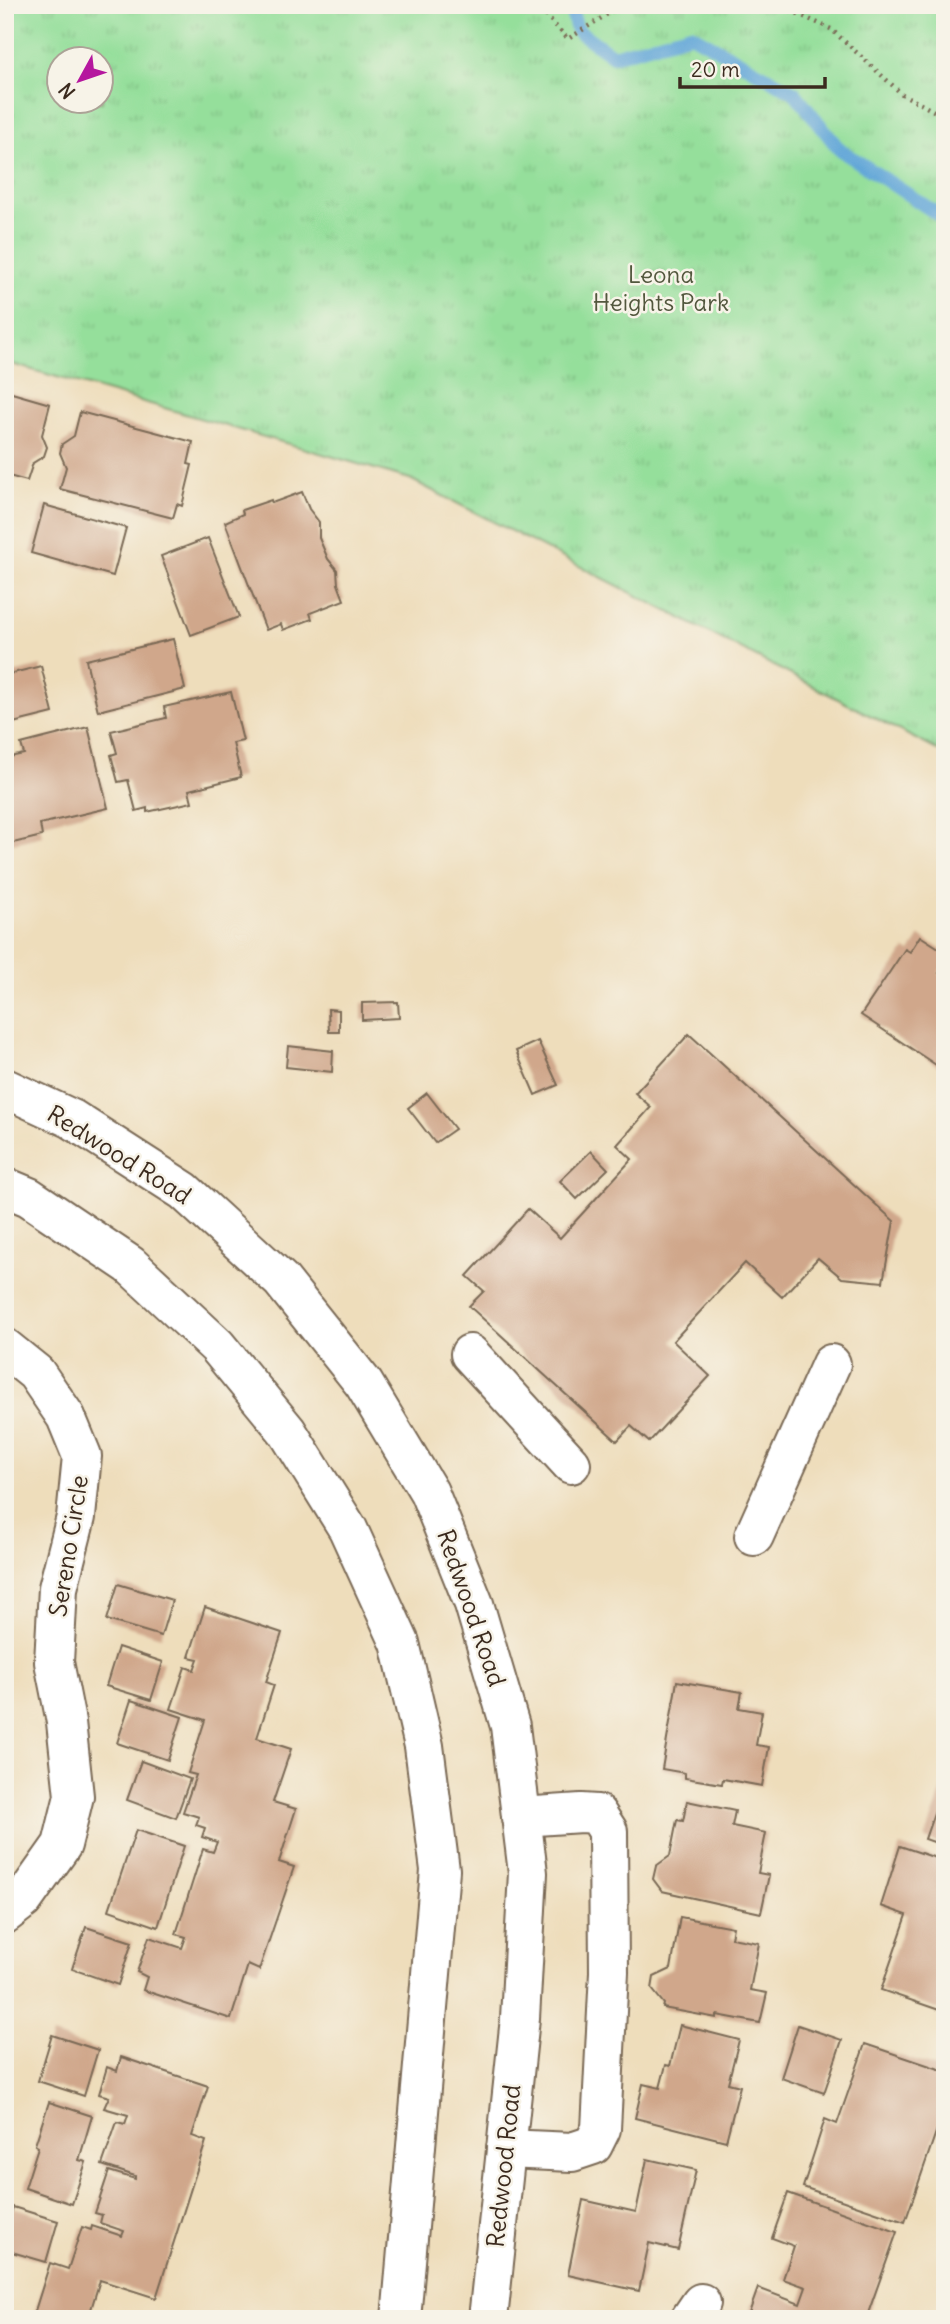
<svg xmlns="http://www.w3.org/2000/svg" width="950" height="2324" viewBox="0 0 950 2324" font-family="Delius,sans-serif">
<defs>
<pattern id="park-tufts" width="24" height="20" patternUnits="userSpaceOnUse" patternTransform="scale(1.75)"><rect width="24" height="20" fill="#95df9b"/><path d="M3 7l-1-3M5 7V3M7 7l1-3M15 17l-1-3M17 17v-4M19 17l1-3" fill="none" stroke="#81c085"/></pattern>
</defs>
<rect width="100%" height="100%" fill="#f7f3e8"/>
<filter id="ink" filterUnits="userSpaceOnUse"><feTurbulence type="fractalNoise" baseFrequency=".0143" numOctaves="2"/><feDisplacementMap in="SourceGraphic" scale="14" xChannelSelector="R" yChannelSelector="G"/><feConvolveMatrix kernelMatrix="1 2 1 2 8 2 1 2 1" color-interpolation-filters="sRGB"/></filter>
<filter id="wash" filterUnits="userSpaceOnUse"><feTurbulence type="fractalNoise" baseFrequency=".00686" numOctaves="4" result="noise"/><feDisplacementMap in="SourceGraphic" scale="28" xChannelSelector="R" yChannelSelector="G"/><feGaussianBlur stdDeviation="1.57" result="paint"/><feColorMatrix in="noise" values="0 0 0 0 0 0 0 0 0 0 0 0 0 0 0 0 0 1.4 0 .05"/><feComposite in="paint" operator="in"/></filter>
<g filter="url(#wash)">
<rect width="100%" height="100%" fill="#edb"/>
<path fill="url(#park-tufts)" stroke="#68845c" stroke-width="2" fill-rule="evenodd" d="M5,5H945V754L410,479L5,362ZM60,60H102V102H60Z"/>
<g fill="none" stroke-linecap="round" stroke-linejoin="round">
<polyline stroke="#63a7d8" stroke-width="14" points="570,5 577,30 613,56 691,34 795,93 839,149 945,219"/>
</g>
<g id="blocks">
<g fill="#d0a78b">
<polygon points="5,391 50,404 42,435 47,447 44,456 33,463 27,481 5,475"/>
<polygon points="80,412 193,442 188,464 192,465 182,506 177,504 173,518 60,489 66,467 60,453 62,444 74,436"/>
<polygon points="302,492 309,509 319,522 319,538 328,559 337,570 338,584 344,600 310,613 312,619 283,630 281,624 266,630 225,522 243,514 242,510 271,500 272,503"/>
<polygon points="44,505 126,528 113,576 31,553"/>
<polygon points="208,538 239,617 191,635 161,556"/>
<polygon points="173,639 185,689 98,711 86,660"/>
<polygon points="41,666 53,713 5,725 5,675"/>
<polygon points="231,692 243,741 233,743 241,777 189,790 192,802 147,812 147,808 136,811 128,780 118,782 111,755 117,753 111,731 166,718 164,707"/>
<polygon points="88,727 108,808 40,824 42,836 5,845 5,758 24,754 21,744"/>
<polygon points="920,936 945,952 945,964 939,973 945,977 945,1071 861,1015 905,949 910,952"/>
<polygon points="398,1002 399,1018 362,1020 362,1003"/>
<polygon points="328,1009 339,1010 339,1032 329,1032"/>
<polygon points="689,1034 894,1221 883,1282 842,1278 818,1258 782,1297 745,1263 673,1341 710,1376 649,1442 631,1426 617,1441 469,1306 484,1291 467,1276 528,1209 560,1238 632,1159 617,1145 651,1107 635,1093"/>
<polygon points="538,1041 558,1085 535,1095 516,1051"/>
<polygon points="288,1046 333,1051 332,1072 286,1067"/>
<polygon points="427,1093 455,1129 435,1143 408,1108"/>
<polygon points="591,1151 608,1169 577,1199 560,1181"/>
<polygon points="118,1584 172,1600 161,1636 107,1620"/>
<polygon points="205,1607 282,1633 266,1682 274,1685 257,1738 291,1749 273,1802 296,1809 279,1862 294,1867 259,1970 248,1965 231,2019 143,1990 147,1977 137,1972 149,1937 182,1948 186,1937 176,1934 203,1849 213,1852 217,1842 202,1837 205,1828 196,1825 199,1817 183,1812 196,1775 188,1773 205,1720 171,1709 185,1667 194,1670 198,1659 189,1657"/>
<polygon points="118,1647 163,1662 151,1700 106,1686"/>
<polygon points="677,1681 742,1692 739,1708 762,1712 756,1745 769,1747 762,1786 723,1779 722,1784 685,1778 685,1773 662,1769"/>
<polygon points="131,1700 182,1717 168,1760 117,1743"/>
<polygon points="141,1761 190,1779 176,1818 127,1800"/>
<polygon points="942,1790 945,1792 945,1846 925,1839"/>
<polygon points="687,1801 735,1811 732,1826 766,1833 758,1873 769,1875 761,1913 662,1891 653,1879 656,1866 670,1856 677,1820 683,1821"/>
<polygon points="136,1830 184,1846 158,1927 109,1910"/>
<polygon points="900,1846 945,1861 945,2012 881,1990 907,1915 881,1906"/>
<polygon points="680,1917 733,1927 731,1938 759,1943 750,1990 767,1993 760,2023 717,2015 717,2018 663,2008 664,2004 652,1989 654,1977 671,1969"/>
<polygon points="86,1927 132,1942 118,1985 72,1969"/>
<polygon points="680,2025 739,2040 728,2083 740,2086 726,2141 635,2118 643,2084 660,2088 666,2065 670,2066"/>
<polygon points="798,2025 842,2040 824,2093 781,2078"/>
<polygon points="52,2035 98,2050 84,2096 38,2081"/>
<polygon points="865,2044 945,2071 945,2106 905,2222 803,2187 825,2119 837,2124"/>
<polygon points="121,2057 208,2086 192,2136 206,2141 156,2298 100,2280 88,2319 39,2319 33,2317 50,2263 68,2269 82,2227 91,2230 92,2226 122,2236 124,2231 100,2223 102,2215 95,2213 109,2171 135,2179 135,2176 102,2165 117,2122 125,2124 128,2115 104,2108 109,2097 99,2094 107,2067 117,2071"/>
<polygon points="49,2102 92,2116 79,2160 86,2162 72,2204 25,2188 38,2147 35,2145"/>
<polygon points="647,2159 696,2170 678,2250 649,2243 639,2291 568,2275 583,2200 636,2212"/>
<polygon points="788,2193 897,2232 866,2319 747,2319 758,2288 800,2304 806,2287 783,2279 794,2246 772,2238"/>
<polygon points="13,2207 58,2221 46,2262 5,2250 5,2232"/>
</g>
</g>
</g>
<g filter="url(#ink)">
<use href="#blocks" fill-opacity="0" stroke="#7a6955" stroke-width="2"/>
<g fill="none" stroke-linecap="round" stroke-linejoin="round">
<defs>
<g id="minor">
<polyline points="5,1348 36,1373 66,1417 82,1456 76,1517 58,1588 54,1662 66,1722 74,1796 62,1845 23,1900 5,1914"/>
<polyline points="470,1354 571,1464"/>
<polyline points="754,1536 831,1364"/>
<polyline points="506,2149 572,2152 593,2145 601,2129 609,1972 608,1831 597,1814 581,1813 521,1817"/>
<polyline points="690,2319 701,2303"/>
</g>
<g id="major">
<polyline points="5,1088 72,1119 184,1191 281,1280 364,1384 429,1492 474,1604 510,1726 528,1873 520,2018 488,2319"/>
<polyline points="5,1187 29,1197 130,1265 217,1346 287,1431 348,1529 400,1643 424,1746 440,1870 401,2319"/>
</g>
</defs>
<use href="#minor" stroke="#7a6955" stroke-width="42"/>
<use href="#major" stroke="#7a6955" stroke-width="42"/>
<g stroke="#7a6955" stroke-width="4.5" stroke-dasharray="2 5" stroke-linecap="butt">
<polyline points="536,5 568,39 622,5"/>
<polyline points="778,5 831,29 902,94 945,117"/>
</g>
<use href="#minor" stroke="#fff" stroke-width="38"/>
<use href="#major" stroke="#fff" stroke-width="38"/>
</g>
</g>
<g text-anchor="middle" stroke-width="5" stroke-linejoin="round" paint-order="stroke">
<g font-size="24" fill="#52573d" stroke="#f7f3e8">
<text x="661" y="283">Leona<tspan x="661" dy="28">Heights Park</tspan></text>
</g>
<g font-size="24" fill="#3b2a1e" stroke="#f7f3e8">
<text transform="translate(119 1155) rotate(32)" y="8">Redwood Road</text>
<text transform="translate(69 1546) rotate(-81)" y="8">Sereno Circle</text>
<text transform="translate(471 1608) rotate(71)" y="8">Redwood Road</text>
<text transform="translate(504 2166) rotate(-84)" y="8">Redwood Road</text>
</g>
</g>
<rect width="950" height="2324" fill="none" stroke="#f7f3e8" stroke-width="28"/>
<g transform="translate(80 80) rotate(230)"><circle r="33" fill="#f7f3e8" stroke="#aca397" stroke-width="2"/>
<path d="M0-5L12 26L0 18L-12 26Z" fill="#b5179e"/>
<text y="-10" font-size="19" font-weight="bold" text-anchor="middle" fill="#3b2a1e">N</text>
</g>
<path d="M680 77v10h145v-10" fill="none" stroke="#3b2a1e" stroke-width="3.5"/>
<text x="691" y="77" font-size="21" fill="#3b2a1e" stroke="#f7f3e8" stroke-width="5" paint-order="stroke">20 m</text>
</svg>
